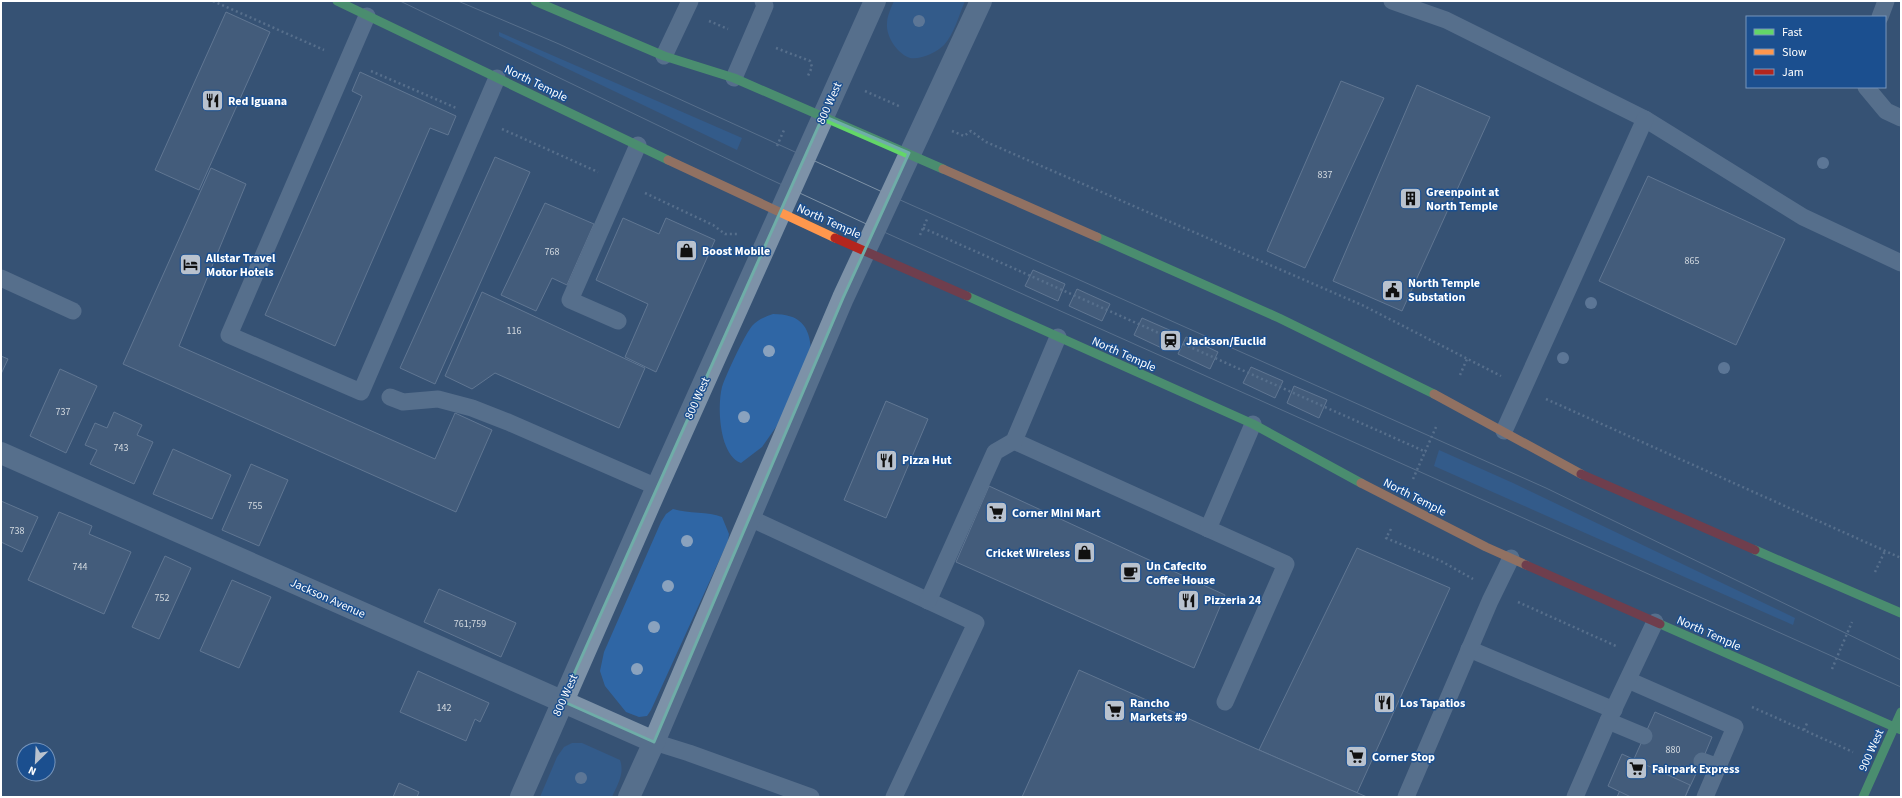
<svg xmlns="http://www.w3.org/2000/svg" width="1902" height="798" viewBox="0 0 1902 798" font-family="'Source Sans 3',sans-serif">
<rect width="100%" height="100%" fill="#365274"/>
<g fill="#2f66a5">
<path d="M894,1H965C959,15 954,34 944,45C937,52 921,60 910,58C898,54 886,37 887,24C887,16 891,8 894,1Z"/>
<polygon points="499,32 742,138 737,150 499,36"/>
<path d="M773,314C799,314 810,325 811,351L781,420L762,447L741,463C719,455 717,406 722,387C726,375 744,336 752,326C758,319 765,317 773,314Z"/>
<polygon points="1439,450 1513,483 1795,618 1793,625 1434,466"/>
<path d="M673,509C689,514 708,511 722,517L729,534L728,541L651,710L647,716L639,717L626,712L605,686L600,671L604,652L661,522L666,514Z"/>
<path d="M572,743H582L620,760C625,774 617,785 612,797H540L557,757L564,747Z"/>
</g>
<g fill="#526984" stroke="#92a2b6">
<polygon points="226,12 270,32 199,190 155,170"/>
<polygon points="360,72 456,116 448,135 430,128 335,346 265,315 362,96 352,91"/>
<polygon points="1341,81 1384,98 1305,268 1267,251"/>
<polygon points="1417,85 1490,117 1402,311 1333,281"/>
<polygon points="495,157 530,172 435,384 400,368"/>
<polygon points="211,168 246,184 179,346 435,459 455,413 492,430 456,512 123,364"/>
<polygon points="1648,176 1785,239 1736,345 1599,281"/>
<polygon points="545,203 594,224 567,285 552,278 536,311 501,295"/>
<polygon points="623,218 659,234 666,218 715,240 656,372 625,357 648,304 596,280"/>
<polygon points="1033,270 1065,284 1058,301 1025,286"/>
<polygon points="1077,289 1110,304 1102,321 1069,306"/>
<polygon points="482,292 645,368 619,428 495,373 472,389 445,376"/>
<polygon points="1142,318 1174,332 1166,350 1134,335"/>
<polygon points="1186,337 1218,352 1210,369 1178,354"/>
<polygon points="1,356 8,359 1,374"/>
<polygon points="1251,367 1283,381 1275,398 1243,383"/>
<polygon points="60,369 97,386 66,453 30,436"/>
<polygon points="1294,386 1327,400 1319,418 1287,403"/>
<polygon points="886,401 928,419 886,518 844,500"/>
<polygon points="114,412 142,425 137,435 153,442 134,484 90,464 97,450 85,445 95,423 107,428"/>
<polygon points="173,449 231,475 212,519 153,494"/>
<polygon points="251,464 288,480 259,546 222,530"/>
<polygon points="989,486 1225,595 1194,668 956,562"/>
<polygon points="1,501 38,517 22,552 1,542"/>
<polygon points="59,512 92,526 89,534 131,552 104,614 28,580"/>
<polygon points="1357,548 1450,588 1357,793 1259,750"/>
<polygon points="165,556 191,568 159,639 132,627"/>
<polygon points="232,580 271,597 239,668 200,651"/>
<polygon points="439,589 516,623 501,657 424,622"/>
<polygon points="1079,670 1259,750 1367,797 1022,797"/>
<polygon points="418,671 489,703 480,722 475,719 466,741 400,712"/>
<polygon points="1655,712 1712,737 1702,761 1685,797 1617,797"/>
<polygon points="1622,754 1690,785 1685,797 1631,797 1608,786"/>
<polygon points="399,783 419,792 417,797 393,797"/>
</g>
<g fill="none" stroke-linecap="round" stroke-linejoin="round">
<g stroke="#7d92a8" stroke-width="2.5" stroke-dasharray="2 3" stroke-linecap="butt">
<polyline points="213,1 324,50"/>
<polyline points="709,21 728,29"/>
<polyline points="776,48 810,61 812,67 807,78"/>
<polyline points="371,71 456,108"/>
<polyline points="865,91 901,107"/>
<polyline points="502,129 598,172"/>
<polyline points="952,131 964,136 971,131 986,142 1362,305 1501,376"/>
<polyline points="777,146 784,130"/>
<polyline points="645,193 713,225 725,234 737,234 738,233"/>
<polyline points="923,228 1426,452"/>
<polyline points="920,235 928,217"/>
<polyline points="1460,375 1467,359"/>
<polyline points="1546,399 1901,558"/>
<polyline points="1413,479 1436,427"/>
<polyline points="1391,529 1386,538 1441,561 1473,579"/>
<polyline points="1875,572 1885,551"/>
<polyline points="1518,602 1616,646"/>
<polyline points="1832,669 1852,622"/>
<polyline points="1752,707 1853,752"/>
<polyline points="1804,730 1808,721"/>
</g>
<g stroke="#7d92a8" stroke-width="17">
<polyline points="1392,1 1446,20 1645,119 1803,217 1901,263"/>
<polyline points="367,16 229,335 361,392 497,78"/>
<polyline points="1880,17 1886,1"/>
<polyline points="664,56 690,1"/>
<polyline points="734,78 765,6 763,1"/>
<polyline points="1866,87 1886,111 1901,118"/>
<polyline points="1,278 73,311"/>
<polyline points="618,321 570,300 638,145"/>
<polyline points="390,397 403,402 438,399 472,408 508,422 657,487"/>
<polyline points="1504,431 1645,119"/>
<polyline points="1014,441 1286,564 1225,702"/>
<polyline points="750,518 976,623 894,797"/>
<polyline points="1208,529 1253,424"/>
<polyline points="928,601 995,452 1014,441 1058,337"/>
<polyline points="1469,649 1614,710"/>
<polyline points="1628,680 1735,727 1705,797"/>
<polyline points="1608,721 1644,736"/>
<polyline points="654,742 689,753 811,797"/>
<polyline points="1702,761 1718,767"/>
<polyline points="1406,797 1490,601 1511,558"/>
<polyline points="1575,797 1608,721 1655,622"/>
</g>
<g stroke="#7d92a8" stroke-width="22">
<polyline points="1,453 654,742"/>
<polyline points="521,797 657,487 875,1"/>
<polyline points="629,797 654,742 843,298 981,1"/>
</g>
<g stroke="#63d668" stroke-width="9">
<polyline points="337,1 668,160"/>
<polyline points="535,1 664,56 734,78 943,169"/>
<polyline points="1097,237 1279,318 1434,394"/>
<polyline points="967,296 1253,424 1361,483"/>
<polyline points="1755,550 1901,613"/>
<polyline points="1660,624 1901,730"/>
<polyline points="1863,797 1901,712"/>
</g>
<g stroke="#ff974d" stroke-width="9">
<polyline points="668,160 835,238"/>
<polyline points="943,169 1097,237"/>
<polyline points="1434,394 1581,474"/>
<polyline points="1361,483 1486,547 1526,565"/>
</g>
<g stroke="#b3261e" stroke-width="9">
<polyline points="835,238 967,296"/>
<polyline points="1581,474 1755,550"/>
<polyline points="1526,565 1660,624"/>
</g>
<g stroke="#7e92a7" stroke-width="1">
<polyline points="400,1 763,176 875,228 1901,687"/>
<polyline points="458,1 559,44 889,195 1546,488 1901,660"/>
</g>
</g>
<g fill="#8aa2be">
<circle cx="919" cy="21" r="6"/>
<circle cx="1823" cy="163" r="6"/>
<circle cx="1591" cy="303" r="6"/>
<circle cx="769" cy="351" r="6"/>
<circle cx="1563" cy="358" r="6"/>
<circle cx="1724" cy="368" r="6"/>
<circle cx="744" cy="417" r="6"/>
<circle cx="687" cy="541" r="6"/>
<circle cx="668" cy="586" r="6"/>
<circle cx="654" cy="627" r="6"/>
<circle cx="637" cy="669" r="6"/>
<circle cx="581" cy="778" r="6"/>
</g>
<path d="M0 0H1902V798H0ZM823,116L909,153L843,298L654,742L562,701Z" fill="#365274" fill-opacity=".55" fill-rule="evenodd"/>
<path fill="none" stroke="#6fada8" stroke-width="3" stroke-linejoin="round" d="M823,116L909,153L843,298L654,742L562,701Z"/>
<defs>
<symbol id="restaurant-square" viewBox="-11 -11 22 22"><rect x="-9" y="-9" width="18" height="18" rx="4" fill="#b9c2ce" stroke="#1b4f8f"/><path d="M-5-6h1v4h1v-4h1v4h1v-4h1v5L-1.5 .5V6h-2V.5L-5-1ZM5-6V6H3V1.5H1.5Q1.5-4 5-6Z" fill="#111"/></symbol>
<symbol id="building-square" viewBox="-11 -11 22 22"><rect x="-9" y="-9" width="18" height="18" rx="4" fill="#b9c2ce" stroke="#1b4f8f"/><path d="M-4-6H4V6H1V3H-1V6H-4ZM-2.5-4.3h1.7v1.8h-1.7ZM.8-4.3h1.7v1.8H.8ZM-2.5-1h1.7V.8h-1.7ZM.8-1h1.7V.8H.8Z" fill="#111"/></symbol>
<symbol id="shop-square" viewBox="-11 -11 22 22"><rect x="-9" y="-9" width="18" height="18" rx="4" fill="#b9c2ce" stroke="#1b4f8f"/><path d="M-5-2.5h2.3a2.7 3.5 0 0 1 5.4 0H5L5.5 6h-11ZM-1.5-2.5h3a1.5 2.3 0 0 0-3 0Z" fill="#111"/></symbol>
<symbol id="hotel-square" viewBox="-11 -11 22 22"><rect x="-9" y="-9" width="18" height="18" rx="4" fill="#b9c2ce" stroke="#1b4f8f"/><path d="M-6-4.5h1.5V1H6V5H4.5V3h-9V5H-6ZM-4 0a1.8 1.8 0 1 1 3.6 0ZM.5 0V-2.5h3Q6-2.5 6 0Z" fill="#111"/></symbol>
<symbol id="civic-square" viewBox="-11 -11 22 22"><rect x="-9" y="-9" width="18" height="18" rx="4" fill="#b9c2ce" stroke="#1b4f8f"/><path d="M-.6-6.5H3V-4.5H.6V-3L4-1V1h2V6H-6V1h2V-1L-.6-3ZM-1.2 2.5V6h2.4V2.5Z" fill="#111"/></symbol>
<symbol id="station-square" viewBox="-11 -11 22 22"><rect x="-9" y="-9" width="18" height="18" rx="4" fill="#b9c2ce" stroke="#1b4f8f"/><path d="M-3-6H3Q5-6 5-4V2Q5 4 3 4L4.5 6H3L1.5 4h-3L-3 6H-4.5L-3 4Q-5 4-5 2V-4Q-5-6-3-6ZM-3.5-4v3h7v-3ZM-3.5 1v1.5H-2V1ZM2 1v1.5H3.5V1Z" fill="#111"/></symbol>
<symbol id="supermarket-square" viewBox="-11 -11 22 22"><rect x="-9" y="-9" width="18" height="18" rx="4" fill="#b9c2ce" stroke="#1b4f8f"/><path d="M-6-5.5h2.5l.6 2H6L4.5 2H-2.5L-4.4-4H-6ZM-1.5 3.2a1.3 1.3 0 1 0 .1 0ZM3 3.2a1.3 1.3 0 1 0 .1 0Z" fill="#111"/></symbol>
<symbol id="cafe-square" viewBox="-11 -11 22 22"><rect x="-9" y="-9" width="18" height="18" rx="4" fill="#b9c2ce" stroke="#1b4f8f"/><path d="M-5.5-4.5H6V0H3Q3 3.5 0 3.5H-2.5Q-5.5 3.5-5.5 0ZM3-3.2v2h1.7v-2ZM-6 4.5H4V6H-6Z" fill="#111"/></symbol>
</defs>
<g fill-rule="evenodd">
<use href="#restaurant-square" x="200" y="88" width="25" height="25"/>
<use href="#building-square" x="1398" y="186" width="25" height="25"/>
<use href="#shop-square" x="674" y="238" width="25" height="25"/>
<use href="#hotel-square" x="178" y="252" width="25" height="25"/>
<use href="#civic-square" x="1380" y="278" width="25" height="25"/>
<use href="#station-square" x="1158" y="328" width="25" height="25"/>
<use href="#restaurant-square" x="874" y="448" width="25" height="25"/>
<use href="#supermarket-square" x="984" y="500" width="25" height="25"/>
<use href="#shop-square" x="1072" y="540" width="25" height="25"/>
<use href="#cafe-square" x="1118" y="560" width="25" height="25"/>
<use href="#restaurant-square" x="1176" y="588" width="25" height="25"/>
<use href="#restaurant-square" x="1372" y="690" width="25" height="25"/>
<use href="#supermarket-square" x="1102" y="698" width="25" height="25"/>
<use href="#supermarket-square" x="1344" y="744" width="25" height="25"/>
<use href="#supermarket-square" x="1624" y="756" width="25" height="25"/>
</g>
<g text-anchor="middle" stroke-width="3" stroke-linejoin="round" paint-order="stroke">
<g font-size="10" fill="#d4dae0">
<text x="1325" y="178">837</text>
<text x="552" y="255">768</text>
<text x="1692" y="264">865</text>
<text x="514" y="334">116</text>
<text x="63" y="415">737</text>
<text x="121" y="451">743</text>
<text x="255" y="509">755</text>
<text x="17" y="534">738</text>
<text x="80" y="570">744</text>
<text x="162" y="601">752</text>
<text x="470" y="627">761;759</text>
<text x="444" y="711">142</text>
<text x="1673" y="753">880</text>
</g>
<g font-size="12" fill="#fff" stroke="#1b4f8f">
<text transform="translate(536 83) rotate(26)" y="4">North Temple</text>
<text transform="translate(829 103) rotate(-66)" y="4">800 West</text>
<text transform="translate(829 221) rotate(24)" y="4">North Temple</text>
<text transform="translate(1124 354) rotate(24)" y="4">North Temple</text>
<text transform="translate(697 398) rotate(-66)" y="4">800 West</text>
<text transform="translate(1415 497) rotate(27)" y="4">North Temple</text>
<text transform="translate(328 598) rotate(24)" y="4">Jackson Avenue</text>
<text transform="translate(1709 633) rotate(24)" y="4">North Temple</text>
<text transform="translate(565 695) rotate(-66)" y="4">800 West</text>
<text transform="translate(1871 750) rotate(-66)" y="4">900 West</text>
</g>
<g font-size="12" font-weight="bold" fill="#fff" stroke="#1b4f8f" text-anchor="start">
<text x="228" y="105">Red Iguana</text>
<text x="1426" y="196">Greenpoint at<tspan x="1426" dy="14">North Temple</tspan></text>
<text x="702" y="255">Boost Mobile</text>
<text x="206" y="262">Allstar Travel<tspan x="206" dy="14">Motor Hotels</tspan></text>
<text x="1408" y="287">North Temple<tspan x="1408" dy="14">Substation</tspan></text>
<text x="1186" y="345">Jackson/Euclid</text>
<text x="902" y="464">Pizza Hut</text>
<text x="1012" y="517">Corner Mini Mart</text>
<text x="1070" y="557" text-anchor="end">Cricket Wireless</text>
<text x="1146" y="570">Un Cafecito<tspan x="1146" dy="14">Coffee House</tspan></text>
<text x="1204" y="604">Pizzeria 24</text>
<text x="1130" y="707">Rancho<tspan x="1130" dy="14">Markets #9</tspan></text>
<text x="1400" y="707">Los Tapatios</text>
<text x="1372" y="761">Corner Stop</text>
<text x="1652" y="773">Fairpark Express</text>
</g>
</g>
<rect width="1902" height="798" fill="none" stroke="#ffffff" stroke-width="4"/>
<rect x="1746" y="16" width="140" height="72" fill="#1b4f8f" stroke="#7695bc"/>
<rect x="1754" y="29" width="20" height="6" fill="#63d668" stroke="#7695bc"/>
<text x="1782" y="36" font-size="12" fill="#ffffff">Fast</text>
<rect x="1754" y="49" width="20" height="6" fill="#ff974d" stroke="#7695bc"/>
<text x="1782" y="56" font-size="12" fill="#ffffff">Slow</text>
<rect x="1754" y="69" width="20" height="6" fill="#b3261e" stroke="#7695bc"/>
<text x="1782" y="76" font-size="12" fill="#ffffff">Jam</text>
<g transform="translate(36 762) rotate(204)"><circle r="19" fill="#1b4f8f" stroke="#7695bc"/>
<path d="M0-3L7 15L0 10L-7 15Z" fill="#b9c2ce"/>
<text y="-6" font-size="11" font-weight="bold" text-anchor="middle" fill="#ffffff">N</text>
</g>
</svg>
